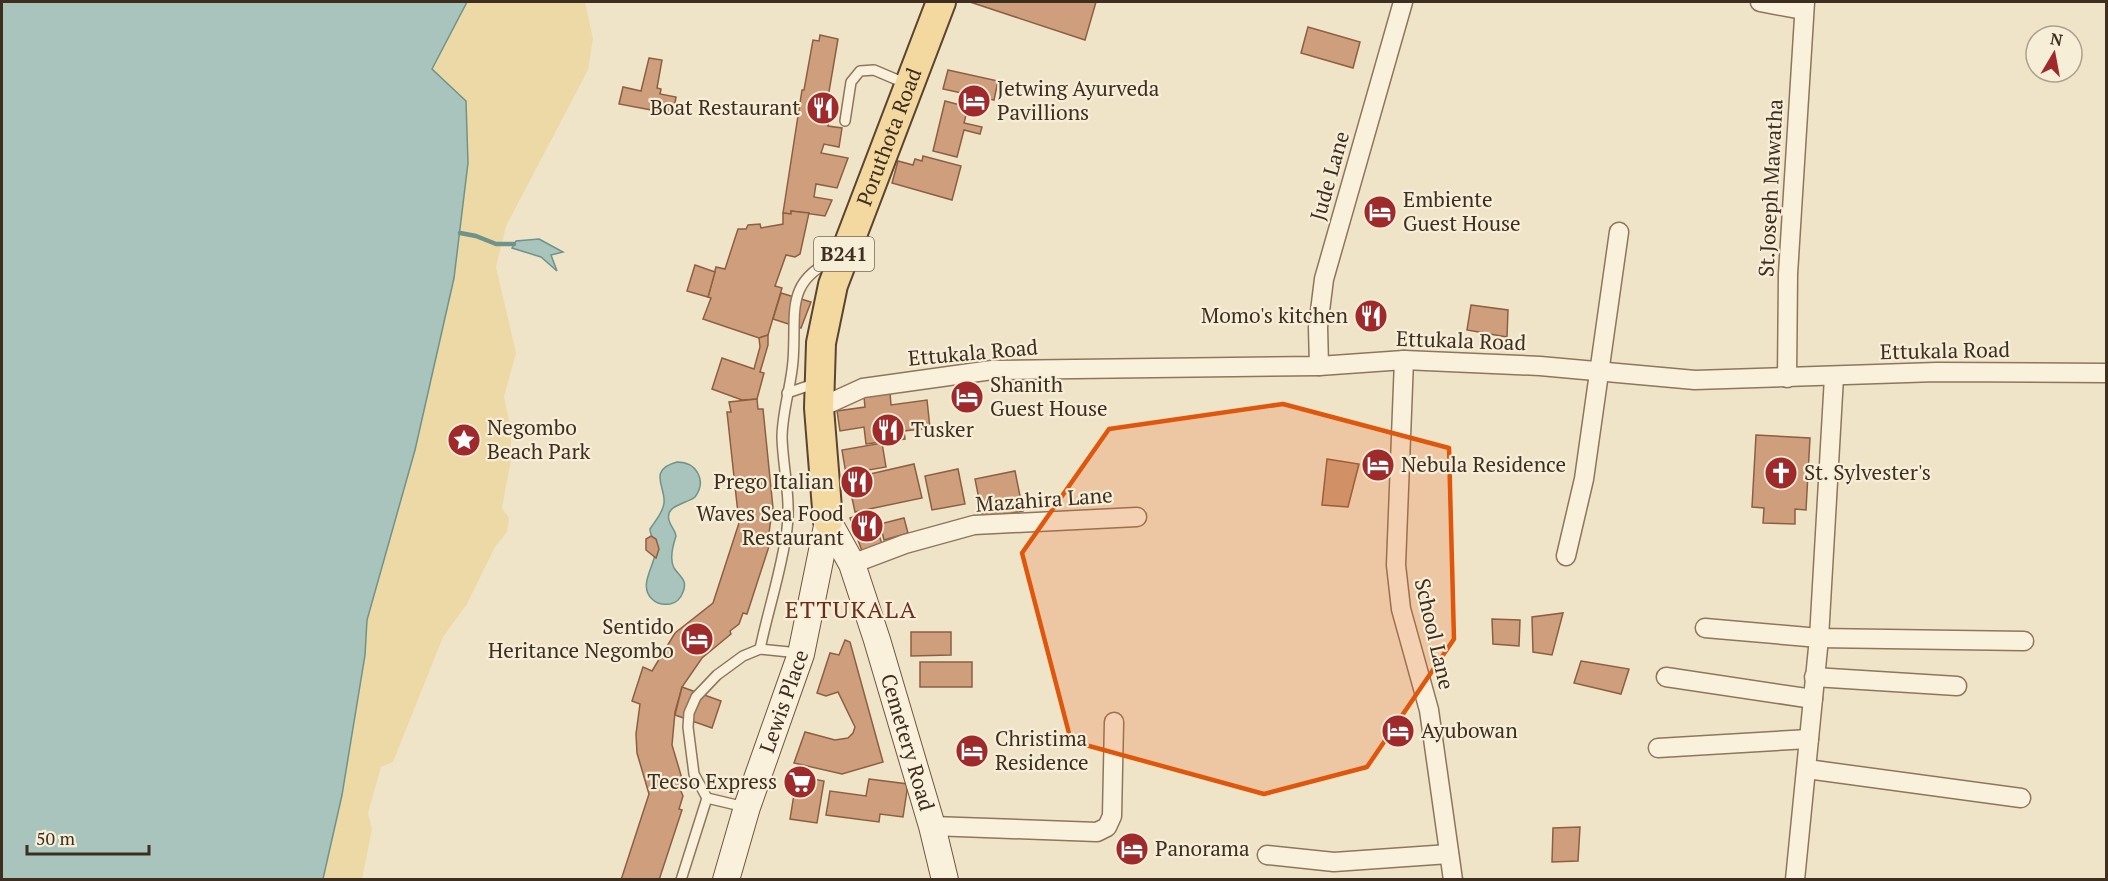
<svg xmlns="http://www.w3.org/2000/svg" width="2108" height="881" viewBox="0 0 2108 881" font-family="'PT Serif',serif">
<rect width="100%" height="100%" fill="#f0e4c8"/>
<polygon fill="#ecd9a5" points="467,2 585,2 593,39 588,70 506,226 496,267 516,353 504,397 511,430 511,460 502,508 509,518 507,532 495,547 467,604 443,637 393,762 381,767 368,813 372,829 362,879 323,880 342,795 365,655 367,620 415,450 454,278 468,163 466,101 432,69"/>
<g fill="#a9c4bc" stroke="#6f938a" stroke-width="1.5">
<polygon points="2,2 467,2 432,69 466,101 468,163 454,278 415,450 367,620 365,655 342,795 323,879 2,879"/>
<polygon points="539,239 563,252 551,255 557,271 541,257 512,248 516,241"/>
<path d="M677,462C697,462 707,481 695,497C687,504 662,505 670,523C672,528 675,530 676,536C673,545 669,559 674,568C680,577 688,580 683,592C681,598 676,603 670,604C663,605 657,604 652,599C639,587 652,569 655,555C658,546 650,537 650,529C655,521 663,513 664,503C666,487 647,470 677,462Z"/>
</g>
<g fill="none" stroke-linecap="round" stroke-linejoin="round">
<polyline stroke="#6f938a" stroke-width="4.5" points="460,233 476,236 496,244 514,244"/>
</g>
<g fill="#cf9f7d" stroke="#8d5f41" stroke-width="1.5">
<polygon points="970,2 1096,2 1085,40"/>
<polygon points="1308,27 1360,42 1353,68 1301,53"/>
<polygon points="820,35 838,39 825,115 830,115 828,126 842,128 839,147 824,144 821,153 848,158 837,188 816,184 814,197 832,200 825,216 791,211 791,214 783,213 802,90 804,90 813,40 819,41"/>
<polygon points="649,58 662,60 657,88 661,89 660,94 676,97 673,114 619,104 623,87 641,91"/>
<polygon points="948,70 998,81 994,100 943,89"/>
<polygon points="945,101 968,107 964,123 982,127 980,134 964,130 957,157 933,151"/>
<polygon points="923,156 961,166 952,200 892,183 898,161 913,165 915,159 922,161"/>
<polygon points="791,211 809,213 800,254 795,257 786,255 775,286 782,288 768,335 759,338 703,319 711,298 708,297 716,267 725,269 738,229 746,229 748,225 760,224 761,228 783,224 783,213 791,214"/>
<polygon points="695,265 715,272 708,297 687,291"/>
<polygon points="781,293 811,302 801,328 773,319"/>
<polygon points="1471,305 1508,310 1507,337 1467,330"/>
<polygon points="768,335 768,345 760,372 764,373 757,399 742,400 712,389 722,358 754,369 760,347 759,338"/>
<polygon points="890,393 891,405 927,400 930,428 904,431 905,439 866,444 864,427 840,431 837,411 865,407 864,397"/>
<polygon points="757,399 758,409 763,409 774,518 771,518 769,533 773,534 747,614 743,613 739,624 730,631 731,634 702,658 682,687 675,712 672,745 683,782 678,784 683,796 679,809 682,810 659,880 621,880 649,794 637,753 636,734 640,704 632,701 643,667 652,671 675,633 713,603 739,523 727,412 731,412 729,402"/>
<polygon points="1756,435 1810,438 1806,510 1795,509 1795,524 1763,523 1764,508 1752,507"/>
<polygon points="882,443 886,467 846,474 842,450"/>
<polygon points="1327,459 1359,464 1348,507 1322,505"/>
<polygon points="914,464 922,498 855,512 848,479"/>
<polygon points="958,469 965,504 932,510 925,476"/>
<polygon points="1015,471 1023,511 983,519 975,479"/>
<polygon points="871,511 882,544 862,551 850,518"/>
<polygon points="904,518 908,533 884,540 880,524"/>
<polygon points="651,536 656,539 659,549 656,558 646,550 646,539"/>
<polygon points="1563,613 1552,655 1533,652 1532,617"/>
<polygon points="1492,619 1520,620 1519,646 1493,644"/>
<polygon points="911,632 951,632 951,655 911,656"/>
<polygon points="845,640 850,642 883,762 842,774 794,763 805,732 835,740 848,738 853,733 855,727 838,692 826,696 817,693 830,653 839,655"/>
<polygon points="1581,661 1629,669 1621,694 1574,683"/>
<rect x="920" y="662" width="52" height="25"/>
<polygon points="682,687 721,701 712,728 675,715"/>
<polygon points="797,776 824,781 817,823 790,819"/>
<polygon points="869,779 908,784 903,817 880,814 879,822 826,815 830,791 866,796"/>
<polygon points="1580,827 1578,861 1552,862 1553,828"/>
</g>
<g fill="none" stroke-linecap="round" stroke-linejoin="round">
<defs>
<g id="lane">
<polyline points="845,121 851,82 860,71 874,70 907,84"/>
<polyline points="787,393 817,383"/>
<path d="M760,649C768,610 782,569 787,529C791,498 783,468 782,438C782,412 791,387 793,361C797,313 783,281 837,258"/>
<polyline points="745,807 707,798 694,774 688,727 689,713 696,697 717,675 743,656 760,649 799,653"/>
<polyline points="681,880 707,798"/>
</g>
<g id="street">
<polyline points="1760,2 1803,10"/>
<polyline points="1404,360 1396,565 1401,609 1429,710 1453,880"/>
<polyline points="1319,366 1318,327 1324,279 1403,2"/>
<polyline points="1787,378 1788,274 1805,2"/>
<polyline points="819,408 863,388 992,370 1319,366 1404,360 1540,366 1695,380 1937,372 2106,373"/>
<polyline points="1566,556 1584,479 1619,232"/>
<polyline points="852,564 905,544 974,525 1137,517"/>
<polyline points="1705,628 1819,638 2024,641"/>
<polyline points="1666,677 1813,699"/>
<polyline points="1814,677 1957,686"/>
<polyline points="1658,748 1809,739"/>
<polyline points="1807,769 2021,798"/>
<polyline points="932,826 1097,832 1107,827 1112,816 1114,722"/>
<polyline points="1267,855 1334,862 1449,854"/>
<polyline points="1795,880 1819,638 1834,377"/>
</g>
<g id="secondary">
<path id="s1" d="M828,521L852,564L877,640L932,826L945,880"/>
<path id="s2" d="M726,880L747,807L801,654L828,521"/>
</g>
<g id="primary">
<path id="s3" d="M828,521L819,408L821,343L833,285L941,2"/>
</g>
</defs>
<use href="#lane" stroke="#8d765c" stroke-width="12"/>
<use href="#street" stroke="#8d765c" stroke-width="21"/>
<use href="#secondary" stroke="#6f573f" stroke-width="28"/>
<use href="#primary" stroke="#5b4430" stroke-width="32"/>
<use href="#lane" stroke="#faf1dc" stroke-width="9"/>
<use href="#street" stroke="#faf1dc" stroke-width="18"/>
<use href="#secondary" stroke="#faf1dc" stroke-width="26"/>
<use href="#primary" stroke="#f3d9a0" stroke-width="28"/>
</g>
<path fill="#df570d" fill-opacity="0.2" stroke="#df570d" stroke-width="4.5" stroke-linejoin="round" d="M1283,404L1449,448L1454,639L1367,767L1264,794L1071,741L1022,553L1109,429Z"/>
<defs>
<symbol id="hotel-disc" viewBox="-11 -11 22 22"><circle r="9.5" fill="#9e2a2b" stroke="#f7eed8"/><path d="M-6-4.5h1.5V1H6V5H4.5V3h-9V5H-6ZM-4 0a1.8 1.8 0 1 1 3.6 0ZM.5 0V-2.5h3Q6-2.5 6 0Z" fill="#fff"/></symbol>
<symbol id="restaurant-disc" viewBox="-11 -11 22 22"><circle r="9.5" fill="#9e2a2b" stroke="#f7eed8"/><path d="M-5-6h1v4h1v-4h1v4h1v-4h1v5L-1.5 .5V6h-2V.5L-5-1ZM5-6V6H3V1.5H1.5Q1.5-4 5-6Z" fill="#fff"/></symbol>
<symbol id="sight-disc" viewBox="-11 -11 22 22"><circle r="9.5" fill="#9e2a2b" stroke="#f7eed8"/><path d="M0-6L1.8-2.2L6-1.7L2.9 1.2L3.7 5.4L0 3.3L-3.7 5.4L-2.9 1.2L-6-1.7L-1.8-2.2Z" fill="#fff"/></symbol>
<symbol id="church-disc" viewBox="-11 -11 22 22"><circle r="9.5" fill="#9e2a2b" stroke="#f7eed8"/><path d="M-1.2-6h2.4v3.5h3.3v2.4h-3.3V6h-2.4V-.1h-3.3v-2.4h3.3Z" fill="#fff"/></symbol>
<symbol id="supermarket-disc" viewBox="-11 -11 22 22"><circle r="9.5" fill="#9e2a2b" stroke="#f7eed8"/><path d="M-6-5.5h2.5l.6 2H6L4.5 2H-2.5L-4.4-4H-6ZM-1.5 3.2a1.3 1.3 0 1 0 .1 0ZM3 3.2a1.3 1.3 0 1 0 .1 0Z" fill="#fff"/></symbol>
</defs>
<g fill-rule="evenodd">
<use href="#hotel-disc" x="955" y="82" width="38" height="38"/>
<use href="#restaurant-disc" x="804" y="89" width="38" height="38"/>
<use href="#hotel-disc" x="1361" y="193" width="38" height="38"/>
<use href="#restaurant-disc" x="1352" y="297" width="38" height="38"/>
<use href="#hotel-disc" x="948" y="378" width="38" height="38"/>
<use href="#restaurant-disc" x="869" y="411" width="38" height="38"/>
<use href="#sight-disc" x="445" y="421" width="38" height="38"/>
<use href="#hotel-disc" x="1359" y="446" width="38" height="38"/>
<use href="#church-disc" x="1762" y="454" width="38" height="38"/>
<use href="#restaurant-disc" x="838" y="463" width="38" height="38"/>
<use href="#restaurant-disc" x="848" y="507" width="38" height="38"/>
<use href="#hotel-disc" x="678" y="620" width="38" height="38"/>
<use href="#hotel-disc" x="1379" y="712" width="38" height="38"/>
<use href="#hotel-disc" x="953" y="732" width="38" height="38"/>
<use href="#supermarket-disc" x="781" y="763" width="38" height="38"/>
<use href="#hotel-disc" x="1113" y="830" width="38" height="38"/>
</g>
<g text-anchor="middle" stroke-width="4.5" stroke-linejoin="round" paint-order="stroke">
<rect fill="#f7eed8" stroke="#756857" stroke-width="1.5" x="814" y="237" width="60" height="34" rx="4.5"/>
<g font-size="20" font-weight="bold" fill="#3d2e20">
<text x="844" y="261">B241</text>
</g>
<g font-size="21" fill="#3d2e20" stroke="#f7eed8" text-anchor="start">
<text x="997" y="96">Jetwing Ayurveda<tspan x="997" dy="24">Pavillions</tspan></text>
<text x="800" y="115" text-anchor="end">Boat Restaurant</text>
<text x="1403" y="207">Embiente<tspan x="1403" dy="24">Guest House</tspan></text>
<text x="1348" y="323" text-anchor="end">Momo's kitchen</text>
<text x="990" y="392">Shanith<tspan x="990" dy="24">Guest House</tspan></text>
<text x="487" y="435">Negombo<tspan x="487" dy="24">Beach Park</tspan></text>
<text x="911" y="437">Tusker</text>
<text x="1401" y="472">Nebula Residence</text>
<text x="1804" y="480">St. Sylvester's</text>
<text x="834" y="489" text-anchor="end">Prego Italian</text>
<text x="844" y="521" text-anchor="end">Waves Sea Food<tspan x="844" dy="24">Restaurant</tspan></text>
<text x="674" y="634" text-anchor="end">Sentido<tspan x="674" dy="24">Heritance Negombo</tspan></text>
<text x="1421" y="738">Ayubowan</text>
<text x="995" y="746">Christima<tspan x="995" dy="24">Residence</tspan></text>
<text x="777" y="789" text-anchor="end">Tecso Express</text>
<text x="1155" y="856">Panorama</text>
</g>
<g font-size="21" fill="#3d2e20" stroke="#f7eed8">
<text dy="7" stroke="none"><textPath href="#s3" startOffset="396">Poruthota Road</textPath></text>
<text transform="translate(1330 176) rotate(-74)" y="7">Jude Lane</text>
<text transform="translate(1771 188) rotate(-87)" y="7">St.Joseph Mawatha</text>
<text transform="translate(1461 341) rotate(2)" y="7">Ettukala Road</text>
<text transform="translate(1945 351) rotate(-1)" y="7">Ettukala Road</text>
<text transform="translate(973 353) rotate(-5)" y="7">Ettukala Road</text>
<text transform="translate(1044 500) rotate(-4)" y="7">Mazahira Lane</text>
<text transform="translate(1434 634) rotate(77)" y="7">School Lane</text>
<text dy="7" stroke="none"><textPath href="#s2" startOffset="188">Lewis Place</textPath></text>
<text dy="7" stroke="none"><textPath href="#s1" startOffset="236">Cemetery Road</textPath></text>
</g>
<g font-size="24" letter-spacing="1.5" fill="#6b2e1e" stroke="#f7eed8">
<text x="851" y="618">ETTUKALA</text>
</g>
</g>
<rect width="2108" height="881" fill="none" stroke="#3d2e20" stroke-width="6"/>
<g transform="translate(2054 54) rotate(10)"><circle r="28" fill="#f7eed8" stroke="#ada18e" stroke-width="1.5"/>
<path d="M0-4.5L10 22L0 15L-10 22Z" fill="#9e2a2b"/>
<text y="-9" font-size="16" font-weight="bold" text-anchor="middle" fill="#3d2e20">N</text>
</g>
<path d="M27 845v9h122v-9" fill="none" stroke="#3d2e20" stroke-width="3"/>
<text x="36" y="845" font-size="18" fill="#3d2e20" stroke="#f7eed8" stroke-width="4.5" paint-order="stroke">50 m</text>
</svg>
